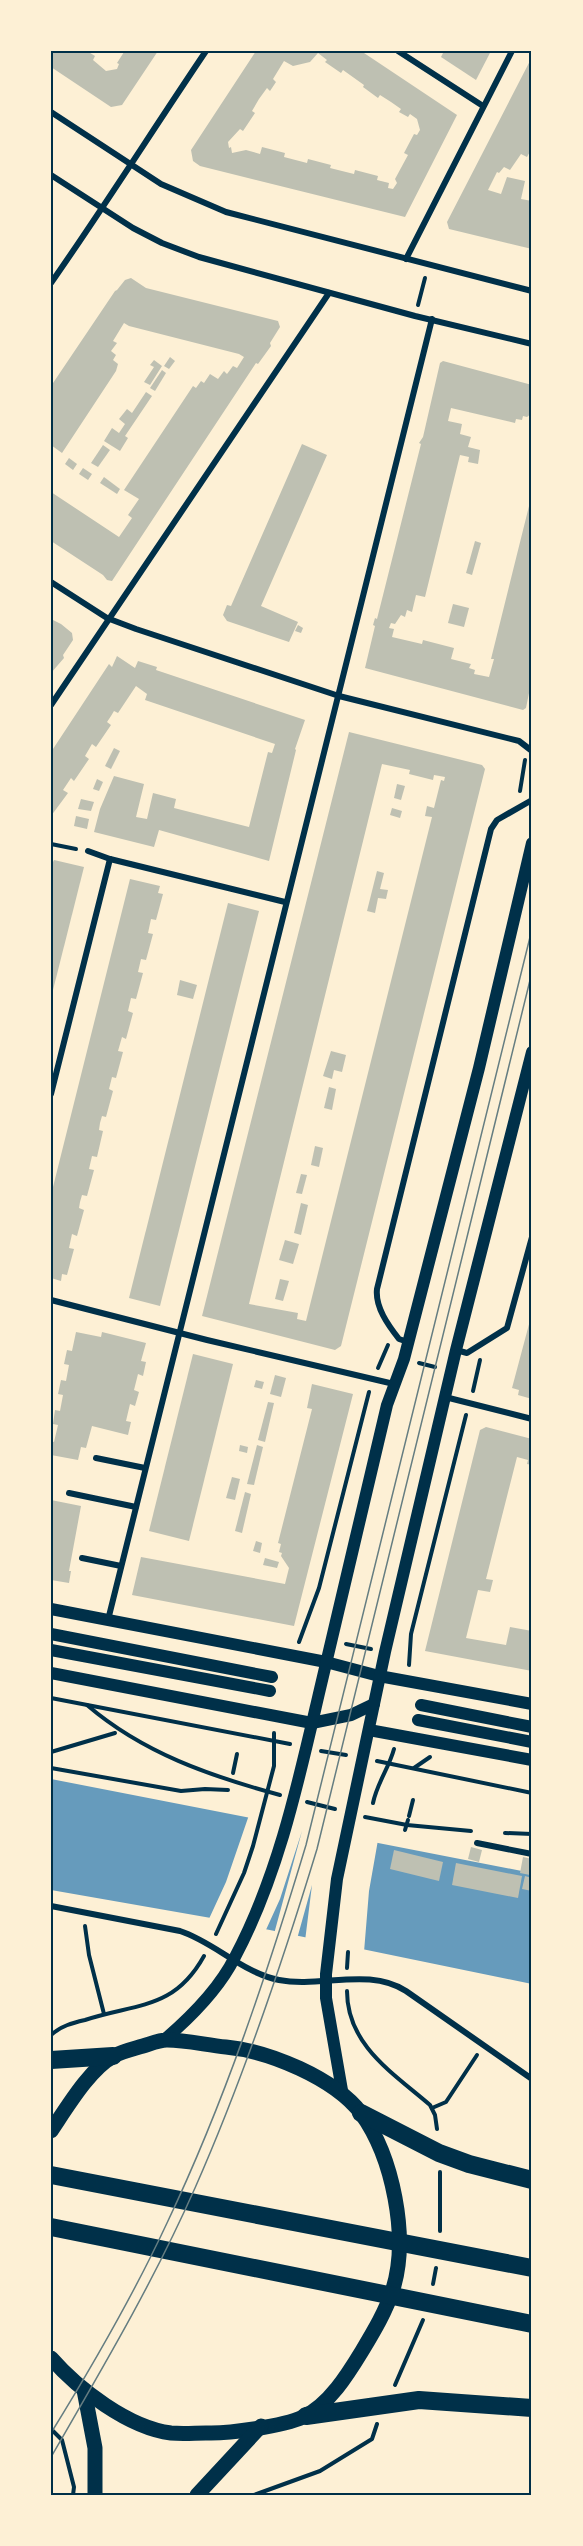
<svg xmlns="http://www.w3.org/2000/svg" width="583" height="2546" viewBox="0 0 583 2546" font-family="'Fira Sans Condensed',sans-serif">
<rect width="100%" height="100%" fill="#fdf0d5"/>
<polygon fill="#669bbc" points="51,1779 532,1873 532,1984 211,1918 51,1890"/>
<polygon fill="#fdf0d5" points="249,1815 378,1840 369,1891 364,1952 305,1941 312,1885 297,1939 274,1934 302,1831 280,1899 265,1932 208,1921 226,1882"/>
<g fill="#bec0b2" fill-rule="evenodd">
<polygon points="51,51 87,51 95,56 93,60 106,71 117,69 119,64 117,63 124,52 122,51 158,51 122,105 111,107 51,67"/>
<path d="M256,51H361L457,115L405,217L200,166L193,161L191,150ZM318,53L327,60L325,62L341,73L343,70L364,85L363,87L378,98L380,95L391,102L401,109L399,112L408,117L410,114L417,119L420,130L417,135L414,134L404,153L408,155L395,179L397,183L393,189L388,188L389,183L377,180L378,176L355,170L354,174L330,168L331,165L308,159L307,163L284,157L285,153L262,147L260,154L246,150L232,153L231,147L229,148L228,142L240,129L243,131L255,113L252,111L259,99L267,88L270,91L276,82L273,79L284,61L293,66L310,62Z"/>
<polygon points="444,51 491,51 476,80 441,57"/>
<polygon points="532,57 532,148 527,157 521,154 510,170 504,167 499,173 497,172 488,190 501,194 507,177 525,181 521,199 532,201 532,249 449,229 447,222"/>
<polygon points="131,278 146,288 278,321 280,327 270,343 271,346 258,364 256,363 112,581 107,580 103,575 51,541 51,492 119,537 132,518 128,515 139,499 124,490 193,386 196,388 201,381 204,383 210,374 218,379 224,371 227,374 233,366 237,368 244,357 239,354 129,326 124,323 113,341 117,343 111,351 116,355 113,360 118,364 116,371 62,453 51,445 51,386 115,291 117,290 125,280"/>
<polygon points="170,357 175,361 169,369 164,366"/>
<polygon points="154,360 162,366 150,385 144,382 154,367 150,365"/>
<polygon points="443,361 532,385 532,413 527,417 523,416 522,420 516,419 515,423 451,408 448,421 462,424 460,434 471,437 468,447 480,450 478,464 468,462 469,457 460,455 425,597 416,595 412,612 407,610 405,617 401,615 395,624 391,623 389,628 394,629 392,637 422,644 423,640 454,648 451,659 471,664 469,668 475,670 474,674 489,677 494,659 491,659 532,494 532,678 526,708 523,710 365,668 375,626 373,625 375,618 377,619 421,444 419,443 423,437 440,363"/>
<polygon points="162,370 166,373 155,391 150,388"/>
<polygon points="146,392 152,396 125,436 128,438 120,451 104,441 112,428 119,433 125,424 119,419 127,409 132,413"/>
<polygon points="302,444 327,455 261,606 298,622 289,642 227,621 223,615 227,605 231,606"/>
<polygon points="103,445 110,450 98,467 91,463"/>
<polygon points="69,458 77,464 73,470 65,464"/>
<polygon points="83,468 92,474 88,480 79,474"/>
<polygon points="104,477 120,489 117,494 100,483"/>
<polygon points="475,541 481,543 472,575 466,573"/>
<polygon points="453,604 469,608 464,627 448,623"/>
<polygon points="51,619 61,624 72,633 73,640 63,655 64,658 51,673"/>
<polygon points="298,625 303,628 301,633 295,631"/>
<polygon points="117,656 135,668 138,661 157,667 156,670 305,720 295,749 296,750 269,861 159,830 154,847 94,832 100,809 114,776 144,784 136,817 147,819 153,793 176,799 174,808 249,827 268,752 272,753 275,744 145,700 147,694 136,686 118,713 114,711 111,716 107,722 111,725 96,747 92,744 85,756 89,759 74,781 71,778 63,790 68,793 51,816 51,752 109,664 112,667"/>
<path d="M349,732L482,765L485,769L341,1346L335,1350L202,1316ZM382,764L410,770L409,774L433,780L434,775L445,777L444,781L441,780L434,808L427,806L425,816L432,817L306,1321L297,1319L298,1313L249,1304Z"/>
<polygon points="114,748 120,751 111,769 105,766"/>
<polygon points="97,779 103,782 99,791 93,789"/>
<polygon points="397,784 405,786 401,800 394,798"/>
<polygon points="81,799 94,802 91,811 78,809"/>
<polygon points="392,808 402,811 400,818 390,815"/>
<polygon points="76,816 89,819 87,829 74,826"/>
<polygon points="54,860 84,867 52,994 51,866"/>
<polygon points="377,871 384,873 380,889 388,890 386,899 378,898 375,913 367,911"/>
<polygon points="130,879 160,886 158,893 163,894 156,920 151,919 148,933 153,934 146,960 141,959 138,972 143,973 136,999 131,998 128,1011 133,1013 126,1039 122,1037 118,1051 123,1052 116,1078 112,1077 109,1089 113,1091 106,1117 102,1116 100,1123 99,1130 103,1131 97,1157 92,1156 89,1169 94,1170 87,1196 82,1195 80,1202 79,1208 84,1210 77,1236 72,1234 69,1248 74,1249 67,1275 62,1274 61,1281 51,1278 51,1195"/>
<polygon points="228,903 259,911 160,1306 129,1298"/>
<polygon points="180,980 197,985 193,999 177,995"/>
<polygon points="331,1051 346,1055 342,1072 334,1070 332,1079 323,1076"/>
<polygon points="329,1087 336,1089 332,1110 324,1108"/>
<polygon points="315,1146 323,1148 319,1167 311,1165"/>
<polygon points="301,1174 307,1175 302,1194 296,1193"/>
<polygon points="301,1203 308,1205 301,1235 294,1233"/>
<polygon points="285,1240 299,1244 293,1264 279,1260"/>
<polygon points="280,1279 289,1281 283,1301 275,1299"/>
<polygon points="532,1313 532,1399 518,1395 519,1390 512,1388"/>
<polygon points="76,1332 101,1337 102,1332 146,1343 141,1361 146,1362 143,1376 138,1374 134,1390 139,1392 135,1406 130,1404 126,1421 131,1422 128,1435 92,1426 86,1448 81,1447 78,1460 51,1455 51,1441 54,1442 58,1425 53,1424 55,1410 60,1411 63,1395 58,1394 61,1380 66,1381 69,1365 64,1364 67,1350 72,1351"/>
<polygon points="193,1354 233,1364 189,1541 149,1531"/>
<polygon points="275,1375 286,1378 281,1397 270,1394"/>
<polygon points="256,1380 264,1382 262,1389 254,1387"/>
<polygon points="312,1384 353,1394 294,1626 132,1595 141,1557 285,1584 289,1568 281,1556 282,1553 279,1552 281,1544 278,1543 312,1409 307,1408"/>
<polygon points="268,1402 274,1403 265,1442 258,1440"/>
<polygon points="486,1427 532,1439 532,1465 527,1464 528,1460 517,1457 486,1579 493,1580 490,1592 478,1590 466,1638 506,1645 510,1627 532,1631 532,1671 425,1651 480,1430"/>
<polygon points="240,1445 248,1447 247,1453 239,1451"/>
<polygon points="257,1445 263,1447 254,1485 247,1484"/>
<polygon points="232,1477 240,1479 235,1500 226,1498"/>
<polygon points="245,1492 251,1494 242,1533 235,1531"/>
<polygon points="51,1500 81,1506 69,1571 71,1571 69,1583 51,1580"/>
<polygon points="256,1541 262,1543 260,1553 253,1551"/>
<polygon points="265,1558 279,1562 277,1568 263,1565"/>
<polygon points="471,1847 482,1850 479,1862 468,1859"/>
<polygon points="394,1850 443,1862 439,1881 390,1869"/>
<polygon points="523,1857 532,1859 530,1875 520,1873"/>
<polygon points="456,1863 522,1876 518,1898 452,1885"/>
<polygon points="525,1876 532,1878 532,1891 522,1889"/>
</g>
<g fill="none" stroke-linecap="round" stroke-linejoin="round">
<g stroke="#003049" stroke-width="4">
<polyline points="418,305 425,278"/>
<polyline points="520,791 525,760"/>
<polyline points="51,844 76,849"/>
<polyline points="419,1363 435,1367"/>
<polyline points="378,1368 388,1345"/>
<polyline points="473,1391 480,1360"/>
<polyline points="299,1642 319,1588 369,1392"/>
<polyline points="346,1644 371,1649"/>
<polyline points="409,1665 411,1634 466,1415"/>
<polyline points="51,1698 290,1744"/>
<path d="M87,1705C143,1753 210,1776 280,1795"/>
<polyline points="321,1751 346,1755"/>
<polyline points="51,1752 115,1733"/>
<polyline points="377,1761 532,1793"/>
<polyline points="51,1768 181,1791 205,1789 228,1790"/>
<polyline points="414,1768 430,1757"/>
<polyline points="233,1773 237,1754"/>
<polyline points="307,1802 335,1809"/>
<path d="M373,1803C377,1783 389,1768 394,1749"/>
<polyline points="409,1816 413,1800"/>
<polyline points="365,1817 407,1825 471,1831"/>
<polyline points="405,1830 408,1820"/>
<polyline points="505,1833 532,1834"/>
<polyline points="85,1926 89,1955 104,2014"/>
<polyline points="216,1934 244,1873 253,1846 274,1766 274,1733"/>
<polyline points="347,1968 348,1952"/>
<path d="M347,1991C347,2045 393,2073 430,2105L435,2115L437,2129"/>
<path d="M51,2035C61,2026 72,2023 85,2020C137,2003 174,2010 204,1956"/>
<polyline points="432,2108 446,2102 477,2055"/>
<polyline points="440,2231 440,2172"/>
<polyline points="433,2284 436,2268"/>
<polyline points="395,2385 423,2320"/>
<polyline points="51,2429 62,2440 74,2487 73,2495"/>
<polyline points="254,2495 320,2471 372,2439 377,2424"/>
</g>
<g stroke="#003049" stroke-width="6">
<polyline points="398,51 483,106"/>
<polyline points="51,112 161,184 226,212 532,291"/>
<polyline points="51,175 133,228 162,243 199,257 415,316 532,344"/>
<polyline points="406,259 512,51"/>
<path d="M51,283C104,207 154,128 206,51"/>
<polyline points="51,582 107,618 136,629 339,696 519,741 532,751"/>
<polyline points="51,705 329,293"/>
<polyline points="88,851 110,859 285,902"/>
<polyline points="51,1094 110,859"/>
<polyline points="51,1300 207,1340 394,1384"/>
<path d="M408,1342L399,1339C388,1325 375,1307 377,1289L491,829L497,820L532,800"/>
<polyline points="456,1350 467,1353 507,1328 532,1237"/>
<polyline points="445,1397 532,1419"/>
<polyline points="96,1458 145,1468"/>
<polyline points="69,1493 136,1507"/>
<polyline points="82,1558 121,1566"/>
<polyline points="108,1620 432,319"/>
<polyline points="477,1843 532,1854"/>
<path d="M51,1906L180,1931C214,1942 243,1973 279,1980C321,1988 369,1967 406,1991L532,2079"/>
</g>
<g stroke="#003049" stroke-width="12">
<polyline points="51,1609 326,1662 379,1676 532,1704"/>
<polyline points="51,1634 272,1677"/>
<polyline points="51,1650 270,1691"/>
<polyline points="51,1673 312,1723 351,1715 374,1704"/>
<polyline points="421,1705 532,1727"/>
<polyline points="418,1720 532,1742"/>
<polyline points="369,1730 532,1760"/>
<path d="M164,2040C191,2017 219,1989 235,1957C279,1874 299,1779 320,1689C342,1594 365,1500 387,1405L404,1359L479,1068L532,843"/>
<polyline points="343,2096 326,1998 326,1974 337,1879 385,1652 456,1350 532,1052"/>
</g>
<g stroke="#003049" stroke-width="15">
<path d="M51,2131C66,2109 90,2068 114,2056C123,2051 133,2049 143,2046C150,2044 159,2040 167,2040C186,2040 206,2045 226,2047C269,2051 334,2078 361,2113C393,2157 409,2237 393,2289C386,2311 374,2331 362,2351C348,2374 329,2405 303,2417C284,2426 228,2434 206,2433C195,2433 183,2434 171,2433C129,2428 78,2389 51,2358"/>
<polyline points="84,2390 95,2448 95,2495"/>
<polyline points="197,2495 261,2426"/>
</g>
<g stroke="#003049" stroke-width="18">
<polyline points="51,2060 113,2056"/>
<polyline points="361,2113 439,2153 469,2164 532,2180"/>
<polyline points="51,2175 532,2268"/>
<polyline points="51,2227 532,2324"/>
<polyline points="306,2416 419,2400 532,2408"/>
</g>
<g stroke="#657d81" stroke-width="1.5">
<path d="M51,2433C93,2365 133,2296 167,2223C225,2101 267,1974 306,1845L532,929"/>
<path d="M51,2457C102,2369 154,2281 195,2188C244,2077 282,1964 317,1849L532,972"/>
</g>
</g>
<rect width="583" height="2546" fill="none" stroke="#fdf0d5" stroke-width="105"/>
<rect x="52" y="52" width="478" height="2442" fill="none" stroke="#003049" stroke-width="2"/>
</svg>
